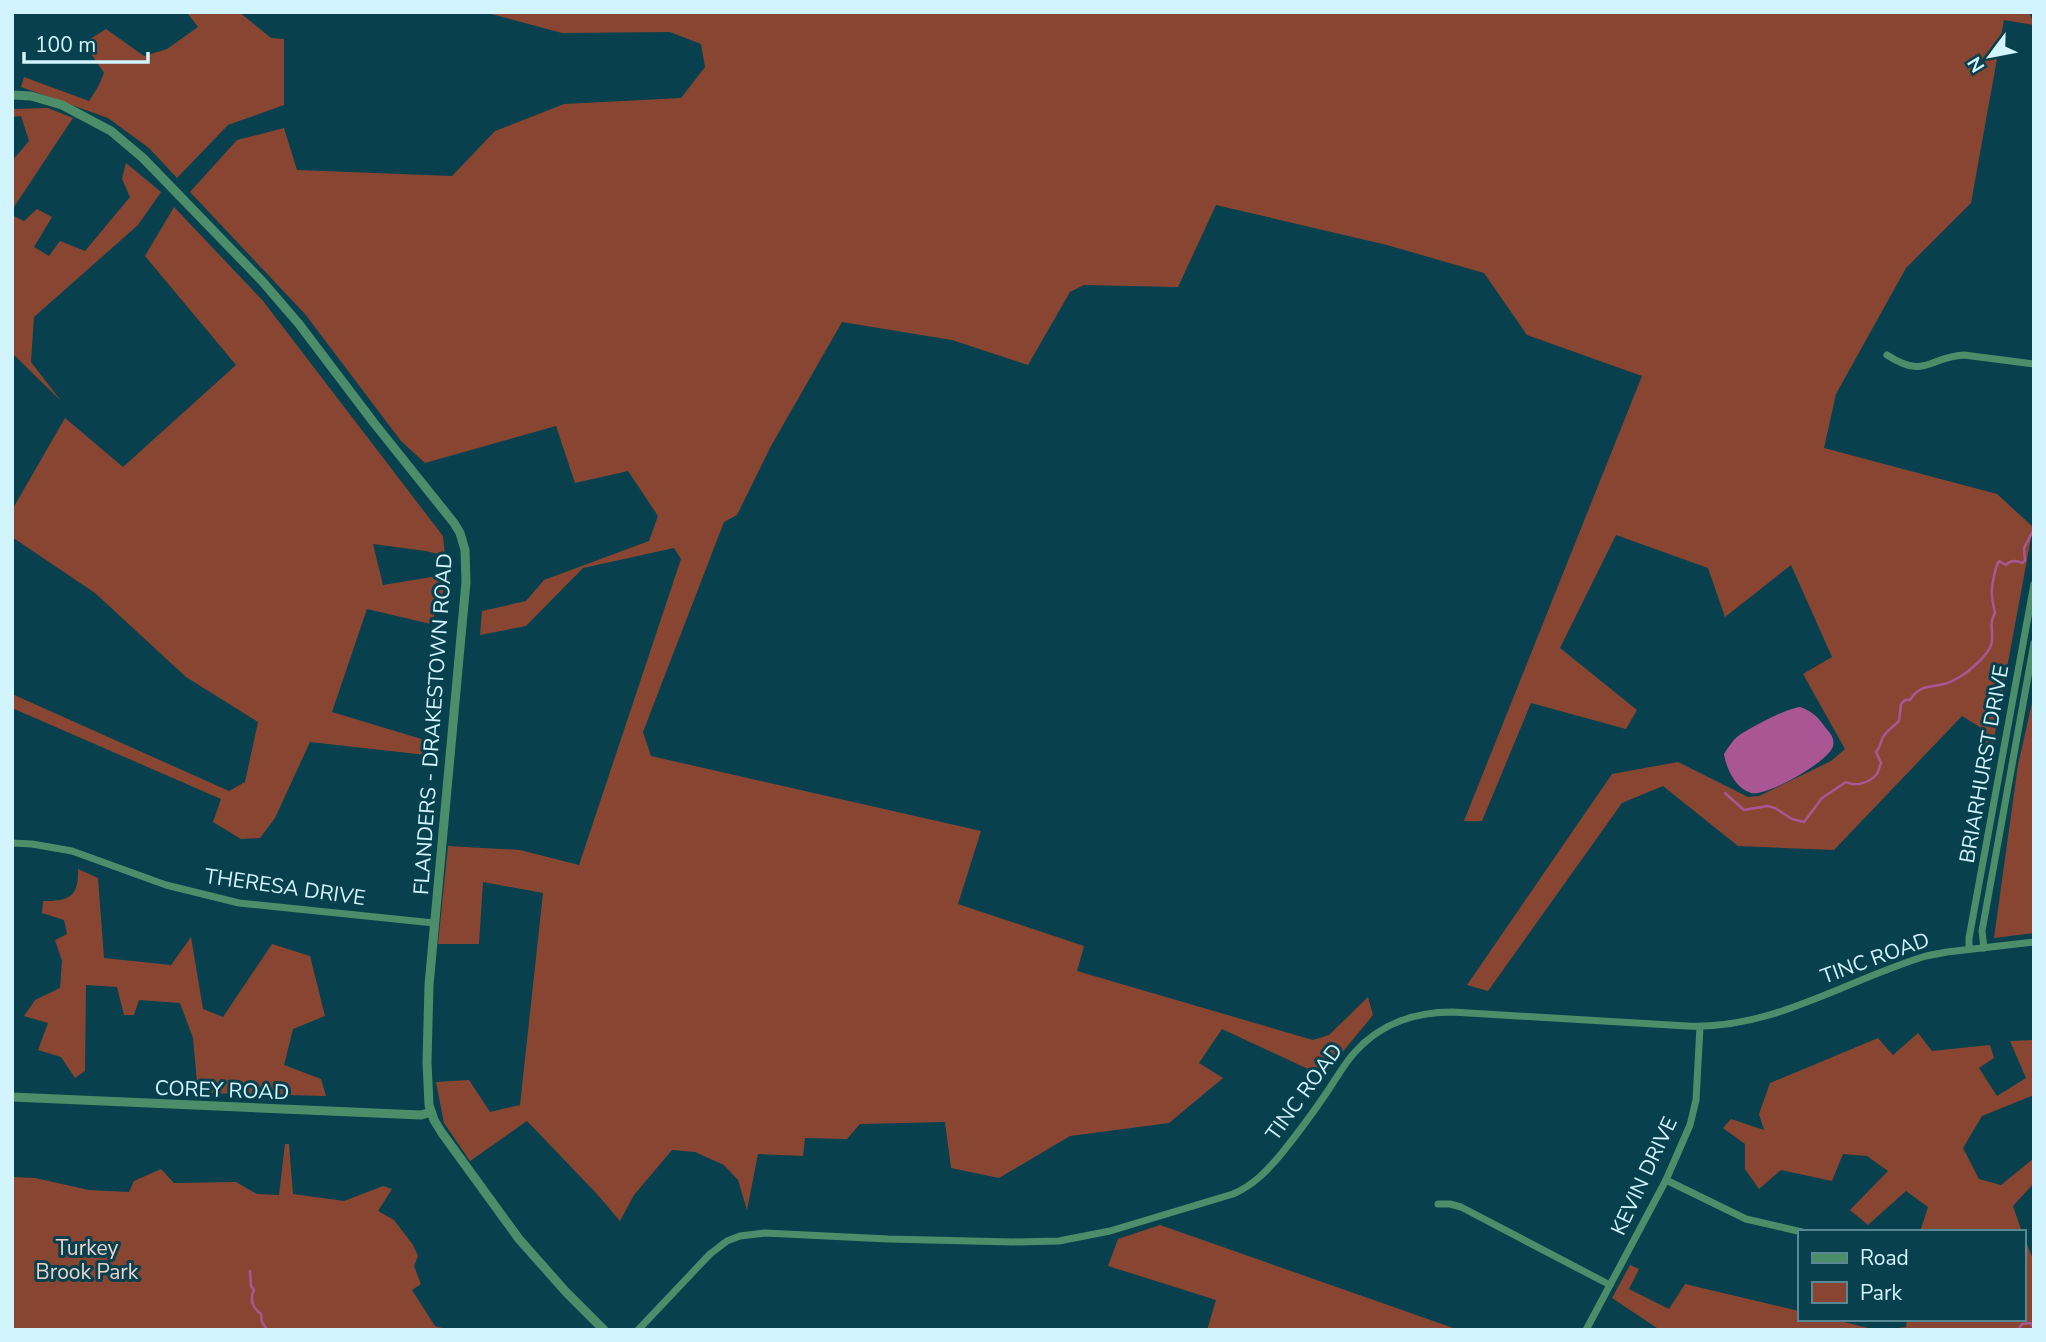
<svg xmlns="http://www.w3.org/2000/svg" width="2046" height="1342" viewBox="0 0 2046 1342" font-family="'Nunito Sans',sans-serif">
<rect width="100%" height="100%" fill="#08404d"/>
<g fill="#884632">
<polygon points="200,12 239,12 271,38 284,39 284,105 228,125 177,178 149,148 108,118 21,87 24,77 89,101 98,87 104,73 84,43 106,29 144,56 167,49 198,27 188,14"/>
<polygon points="484,12 2029,12 2034,25 2004,20 1971,203 1906,268 1836,394 1824,448 1997,494 2033,527 1990,760 1983,729 1962,716 1834,850 1738,846 1663,786 1622,803 1488,991 1467,985 1612,774 1678,762 1748,797 1759,796 1831,761 1845,749 1803,674 1832,657 1791,565 1725,617 1708,568 1616,535 1560,648 1637,710 1626,729 1531,703 1482,821 1464,821 1642,376 1527,335 1484,273 1387,245 1216,205 1178,287 1084,285 1070,292 1028,365 952,340 842,322 771,446 737,515 724,522 643,732 651,756 981,831 958,904 1084,946 1077,971 1313,1040 1329,1035 1368,997 1373,1015 1323,1076 1222,1029 1199,1063 1223,1078 1169,1123 1070,1136 999,1178 951,1168 945,1122 860,1124 847,1139 805,1138 803,1156 758,1154 747,1210 738,1180 724,1165 695,1152 672,1150 634,1195 620,1221 597,1194 527,1121 470,1161 444,1123 436,1082 469,1080 490,1112 520,1105 543,893 483,882 479,944 438,944 448,846 520,850 579,865 681,559 674,548 583,568 526,626 480,635 482,611 526,601 544,580 649,541 658,516 628,471 575,483 556,426 425,463 401,441 305,314 190,192 237,140 284,128 297,170 452,176 495,131 564,104 681,98 705,67 701,44 670,32 562,33"/>
<polygon points="48,108 73,118 12,210 12,161 29,141 21,116 12,117 12,109"/>
<polygon points="126,163 161,192 138,225 34,317 31,362 61,401 12,353 12,215 24,221 37,209 52,217 34,247 49,256 60,241 85,251 130,197 122,179"/>
<polygon points="174,207 263,301 443,536 445,556 426,551 373,544 383,585 450,574 431,624 367,609 332,712 428,741 426,755 310,742 275,818 260,838 241,839 213,822 221,799 12,708 12,694 229,791 245,782 258,722 186,677 95,593 12,537 12,510 65,418 123,467 236,365 145,256"/>
<polygon points="2034,694 2034,933 1994,938 2018,765"/>
<path d="M78,869L98,878L104,958L171,965L191,937L203,1009L223,1017L272,944L310,956L325,1016L293,1029L284,1065L321,1079L326,1096L198,1093L193,1038L180,1003L139,1000L134,1015H124L117,987L86,985L85,1071L75,1078L61,1057L38,1050L48,1023L24,1016L35,1000L60,988L62,961L55,940L67,934L64,920L42,913L43,901C69,901 79,897 78,869Z"/>
<polygon points="1918,1033 1932,1051 1990,1045 1994,1058 1979,1068 1997,1096 2026,1078 2010,1041 2034,1040 2034,1095 1982,1116 1963,1148 1979,1179 2001,1185 2034,1158 2034,1183 2013,1206 2022,1232 1920,1232 1928,1207 1906,1191 1868,1225 1850,1210 1888,1171 1867,1156 1843,1154 1832,1181 1781,1170 1759,1189 1745,1169 1745,1144 1723,1128 1731,1119 1764,1130 1759,1114 1770,1083 1878,1038 1893,1055"/>
<polygon points="285,1144 289,1144 293,1194 344,1201 383,1186 392,1189 378,1211 394,1220 413,1245 418,1256 414,1266 421,1284 412,1290 435,1326 449,1330 12,1330 12,1177 35,1178 89,1190 129,1192 134,1181 161,1169 174,1183 236,1182 257,1194 279,1195"/>
<polygon points="1160,1225 1459,1330 1207,1330 1216,1300 1108,1266 1118,1239"/>
<polygon points="2023,1234 2034,1262 2034,1330 1882,1330 1906,1327 1907,1319 2023,1319"/>
<polygon points="1630,1265 1639,1269 1629,1289 1669,1309 1685,1284 1799,1311 1799,1319 1832,1319 1876,1330 1660,1330 1612,1298"/>
</g>
<path fill="#aa5694" d="M1800,707C1812,711 1818,717 1825,727C1830,733 1835,738 1833,746C1829,762 1766,797 1751,793C1735,788 1726,768 1724,754C1728,748 1732,741 1738,736C1751,727 1785,709 1800,707Z"/>
<g fill="none" stroke-linecap="round" stroke-linejoin="round">
<g stroke="#aa5694" stroke-width="2.5">
<path d="M1725,793L1744,810L1767,806L1775,808L1792,819L1804,822L1822,798L1846,782C1855,787 1869,783 1876,775C1879,772 1879,767 1881,763L1876,752C1881,747 1880,743 1883,737C1887,730 1893,727 1899,721L1901,704L1905,700H1910C1919,685 1929,688 1944,684C1953,682 1967,673 1973,667C1980,661 1992,649 1992,640C1993,629 1989,623 1995,613C1994,607 1992,601 1992,595C1991,589 1995,567 1999,561L2006,565C2011,560 2016,560 2022,563L2025,561L2024,548L2034,529"/>
<path d="M250,1271L251,1286L254,1290C249,1300 253,1308 261,1314L262,1322L267,1330"/>
<polyline points="1998,1330 1999,1330"/>
<polyline points="2018,1330 2022,1324 2030,1323 2034,1327"/>
</g>
<g stroke="#4d8e6a" stroke-width="7">
<path d="M1887,355C1926,380 1928,357 1964,355L2034,364"/>
<polyline points="12,843 32,844 72,851 166,885 239,903 434,923"/>
<polyline points="1984,948 1982,931 2034,643"/>
<polyline points="1969,949 1969,938 2034,584"/>
<polyline points="1666,1180 1746,1219 1802,1232"/>
<polyline points="1438,1204 1450,1204 1461,1207 1610,1285"/>
<path d="M638,1330L710,1254L727,1241L740,1236L765,1233L888,1239L1012,1242L1059,1241L1110,1231L1233,1194C1254,1185 1268,1170 1282,1153C1298,1133 1313,1113 1327,1092C1336,1079 1344,1064 1355,1052C1380,1024 1415,1012 1452,1012L1687,1026C1773,1030 1846,980 1926,956L1947,952L2034,942"/>
<polyline points="1586,1330 1666,1180 1690,1125 1696,1100 1700,1027"/>
</g>
<g stroke="#4d8e6a" stroke-width="9">
<polyline points="12,95 31,96 62,105 111,131 143,158 262,281 299,324 374,423 454,523 460,533 465,550 466,582 429,985 427,1062 429,1105 434,1120 442,1133 519,1239 566,1292 604,1330"/>
<polyline points="12,1097 421,1115 431,1112"/>
</g>
</g>
<g text-anchor="middle" stroke-width="6" stroke-linejoin="round" paint-order="stroke">
<g font-size="21" fill="#d1f4fe" stroke="#08404d">
<text transform="translate(433 724) rotate(-86)" y="7">FLANDERS - DRAKESTOWN ROAD</text>
<text transform="translate(1984 764) rotate(-80)" y="7">BRIARHURST DRIVE</text>
<text transform="translate(285 887) rotate(8)" y="7">THERESA DRIVE</text>
<text transform="translate(1875 958) rotate(-20)" y="7">TINC ROAD</text>
<text transform="translate(222 1090) rotate(2)" y="7">COREY ROAD</text>
<text transform="translate(1304 1092) rotate(-54)" y="7">TINC ROAD</text>
<text transform="translate(1644 1176) rotate(-65)" y="7">KEVIN DRIVE</text>
</g>
<g font-size="21" fill="#edd2c9" stroke="#08404d">
<text x="87" y="1255">Turkey<tspan x="87" dy="24">Brook Park</tspan></text>
</g>
</g>
<rect width="2046" height="1342" fill="none" stroke="#d1f4fe" stroke-width="28"/>
<rect x="1798" y="1230" width="228" height="91" fill="#08404d" stroke="#588894" stroke-width="2"/>
<rect x="1812" y="1253" width="35" height="10" fill="#4d8e6a" stroke="#588894" stroke-width="2"/>
<text x="1860" y="1265" font-size="21" fill="#d1f4fe">Road</text>
<rect x="1812" y="1282" width="35" height="21" fill="#884632" stroke="#588894" stroke-width="2"/>
<text x="1860" y="1300" font-size="21" fill="#d1f4fe">Park</text>
<g transform="translate(1990 56) rotate(238)" stroke="#08404d" stroke-width="5" paint-order="stroke">
<path d="M0-5L12 26L0 18L-12 26Z" fill="#d1f4fe"/>
<text y="-10" font-size="19" font-weight="bold" text-anchor="middle" fill="#d1f4fe">N</text>
</g>
<path d="M24 52v10h124v-10" fill="none" stroke="#d1f4fe" stroke-width="3.5"/>
<text x="35" y="52" font-size="21" fill="#d1f4fe" stroke="#08404d" stroke-width="5" paint-order="stroke">100 m</text>
</svg>
